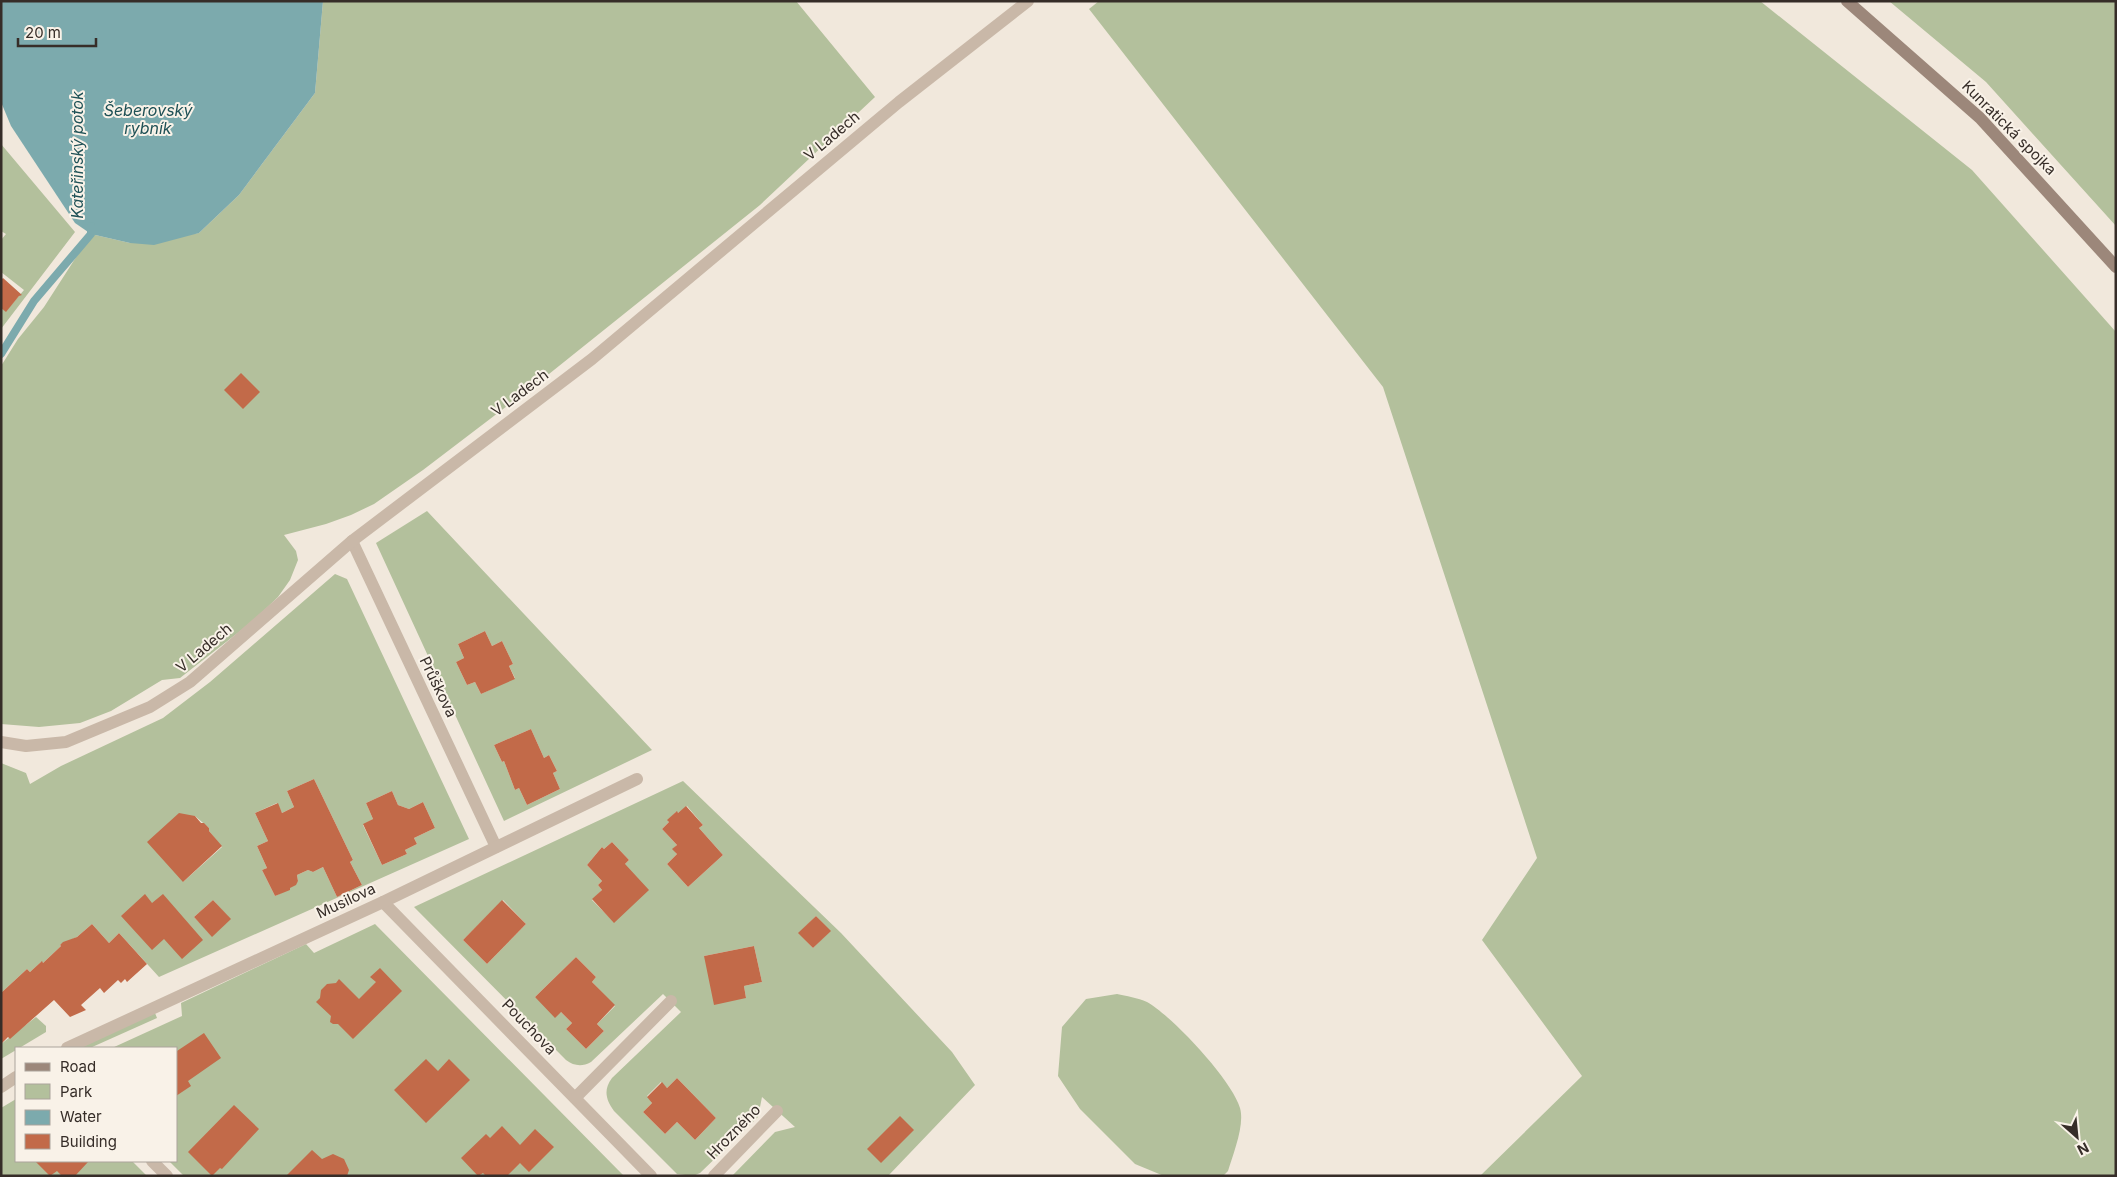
<svg xmlns="http://www.w3.org/2000/svg" width="2117" height="1177" viewBox="0 0 2117 1177" font-family="Inter,sans-serif">
<rect width="100%" height="100%" fill="#f1e8dc"/>
<g fill="#b3c09c" fill-rule="evenodd">
<polygon points="323,1 796,1 875,97 760,205 549,374 423,470 374,504 351,515 326,524 284,535 296,551 298,560 290,580 278,597 253,621 180,678 162,680 111,711 80,723 39,727 1,724 1,366 18,339 44,307 91,234 130,243 199,233 239,195 315,93"/>
<polygon points="1099,1 1760,1 1972,170 2116,332 2116,1176 1480,1176 1582,1076 1482,940 1537,858 1383,387 1089,9"/>
<polygon points="1889,1 2116,1 2116,226 1986,82"/>
<polygon points="1,144 75,232 1,329 1,308 6,311 24,290 1,272 1,240 6,234 1,231"/>
<path d="M427,511L652,750L504,821L376,543ZM485,631L492,646L502,641L513,664L509,666L515,678L481,694L475,682L467,685L456,662L464,658L458,644ZM531,729L544,758L549,755L557,771L553,773L560,789L527,805L519,788L515,790L504,761L502,762L494,745Z"/>
<path d="M335,574L347,579L469,839L159,977L119,933L109,943L92,924L77,937L60,945L61,946L43,963L41,962L30,972L27,969L1,993V763L26,773L30,784L61,766L163,718L210,682ZM314,779L353,860L350,862L362,885L337,897L323,867L313,872L308,870L297,875L298,881L285,891L275,896L262,870L267,868L257,846L268,841L255,813L277,803L282,813L294,807L287,791ZM392,791L398,805L409,809L423,802L435,828L414,838L417,844L405,850L407,854L382,865L363,825L373,819L366,803ZM195,816L209,828V831L222,847L183,882ZM213,900L230,919L212,936L194,917Z"/>
<path d="M683,781L841,933L952,1052L975,1085L888,1176H732L775,1132L795,1127L762,1097L758,1117L700,1173L693,1176L677,1174L614,1111C606,1100 603,1090 612,1078L681,1012L663,994L591,1062C582,1067 574,1066 566,1060L414,907ZM687,806L703,825L699,828L723,855L688,887L667,864L677,854L673,849L677,845L662,829L669,822L668,820L676,812L678,813ZM612,842L629,860L625,864L614,922L592,900L602,890L598,885L602,881L587,865L602,847L604,849ZM503,900L526,924L487,964L463,940ZM816,916L830,931L813,948L799,933ZM754,946L762,982L744,986L746,998L704,956ZM576,957L596,977L592,982L615,1006L597,1024L604,1031L586,1049L566,1029L572,1023L561,1012L535,997ZM677,1078L716,1118L695,1140L677,1122L665,1134L643,1112L652,1103L647,1096L661,1082L667,1088Z"/>
<polygon points="375,924 624,1176 184,1176 169,1161 176,1161 176,1048 112,1048 182,1016 181,1003 306,944 314,953"/>
<path d="M1117,994C1126,996 1138,998 1147,1002C1172,1016 1232,1080 1240,1108C1245,1125 1233,1154 1228,1171L1223,1176H1164L1135,1164L1080,1109L1058,1076L1062,1027L1086,999Z"/>
<polygon points="155,1013 157,1018 90,1048 79,1048"/>
<polygon points="36,1017 46,1026 46,1032 1,1059 1,1044"/>
<polygon points="16,1099 16,1161 132,1161 147,1176 1,1176 1,1108"/>
</g>
<polygon fill="#7caaad" points="1,1 323,1 315,93 239,195 199,233 154,245 130,243 91,234 75,223 11,126 1,102"/>
<g fill="none" stroke-linecap="round" stroke-linejoin="round">
<polyline stroke="#7caaad" stroke-width="8" points="1,354 34,301 91,234 91,226"/>
</g>
<g fill="#c26a49">
<polygon points="3,278 22,295 19,296 6,312 1,308 1,280"/>
<polygon points="241,373 260,392 243,409 224,390"/>
<polygon points="485,631 492,646 502,641 513,664 509,666 515,679 481,694 475,682 467,685 456,662 464,658 458,644"/>
<polygon points="531,729 544,758 549,755 557,771 553,773 560,789 527,805 519,788 515,790 504,761 502,762 494,745"/>
<polygon points="314,779 353,860 350,862 362,885 337,897 323,867 313,872 308,870 297,875 298,881 296,885 290,888 290,890 275,896 262,870 267,868 257,846 268,841 255,813 278,803 282,813 294,807 287,791"/>
<polygon points="392,791 398,805 409,809 423,802 435,828 414,838 417,844 405,850 407,854 382,865 363,824 373,819 366,803"/>
<polygon points="686,806 703,825 699,828 723,855 688,887 667,864 677,854 672,849 677,845 662,829 669,822 667,820 677,811 678,813"/>
<polygon points="179,813 195,816 201,823 204,823 209,828 209,831 222,846 183,882 147,842"/>
<polygon points="612,842 629,860 625,864 649,890 614,923 592,899 602,890 598,885 602,881 587,865 602,847 604,849"/>
<polygon points="145,894 152,903 163,894 203,940 182,959 164,939 152,950 121,916"/>
<polygon points="213,900 231,919 212,937 194,917"/>
<polygon points="502,900 526,924 487,964 463,940"/>
<polygon points="816,916 831,931 813,948 798,933"/>
<polygon points="92,924 109,943 119,933 147,964 127,982 125,979 121,983 118,980 104,993 100,988 81,1005 86,1010 70,1017 54,1000 10,1039 8,1037 1,1044 1,993 27,969 30,972 42,961 43,963 61,946 60,945 63,942 77,937"/>
<polygon points="754,946 762,982 744,986 746,998 714,1005 704,956"/>
<polygon points="576,957 596,977 592,982 615,1005 597,1024 604,1031 586,1049 566,1029 572,1023 561,1012 555,1018 535,997"/>
<polygon points="380,968 402,991 353,1039 338,1024 333,1024 330,1022 331,1016 316,1002 320,998 321,990 327,984 336,983 339,979 359,999 376,982 370,977"/>
<polygon points="204,1033 221,1058 188,1081 191,1086 176,1096 177,1051"/>
<polygon points="426,1059 438,1071 449,1059 470,1080 426,1123 394,1090"/>
<polygon points="677,1078 716,1118 695,1140 677,1122 665,1134 643,1112 652,1103 647,1097 662,1082 667,1088"/>
<polygon points="234,1105 259,1129 222,1169 220,1168 212,1176 188,1152"/>
<polygon points="900,1116 914,1130 881,1163 867,1149"/>
<polygon points="502,1126 520,1145 535,1129 554,1147 529,1172 520,1163 507,1176 486,1176 483,1173 478,1176 461,1158 486,1134 490,1138"/>
<polygon points="312,1150 322,1159 333,1154 344,1159 349,1170 347,1176 286,1176"/>
<polygon points="35,1161 87,1161 88,1162 75,1176 62,1176 57,1171 50,1176"/>
</g>
<g fill="none" stroke-linecap="round" stroke-linejoin="round">
<g stroke="#c9b8a8" stroke-width="12">
<polyline points="352,541 496,847"/>
<polyline points="1,742 26,746 66,742 150,707 190,682 352,541 592,359 899,102 1028,1"/>
<polyline points="383,902 651,1176"/>
<polyline points="67,1048 383,902 637,779"/>
<polyline points="1,1087 16,1077"/>
<polyline points="575,1098 671,1001"/>
<polyline points="152,1161 167,1176"/>
<polyline points="714,1176 777,1111"/>
</g>
<polyline stroke="#9c877a" stroke-width="12" points="1847,1 1980,118 2116,267"/>
</g>
<g text-anchor="middle" stroke-width="4" stroke-linejoin="round" paint-order="stroke">
<g font-size="15" fill="#362d28" stroke="#f9f2e8">
<text transform="translate(2009 128) rotate(45)" y="5">Kunratická spojka</text>
<text transform="translate(832 136) rotate(-40)" y="5">V Ladech</text>
<text transform="translate(520 393) rotate(-37)" y="5">V Ladech</text>
<text transform="translate(204 648) rotate(-40)" y="5">V Ladech</text>
<text transform="translate(438 687) rotate(64)" y="5">Průškova</text>
<text transform="translate(346 901) rotate(-25)" y="5">Musilova</text>
<text transform="translate(529 1027) rotate(46)" y="5">Pouchova</text>
<text transform="translate(734 1132) rotate(-46)" y="5">Hrozného</text>
</g>
<g font-size="16" font-style="italic" fill="#1f5156" stroke="#f9f2e8">
<text x="148" y="116">Šeberovský<tspan x="148" dy="18">rybník</tspan></text>
<text transform="translate(77 155) rotate(-90)" y="6">Kateřinský potok</text>
</g>
</g>
<rect width="2117" height="1177" fill="none" stroke="#362d28" stroke-width="5"/>
<rect x="15" y="1047" width="162" height="115" fill="#f9f2e8" stroke="#aba39b"/>
<rect x="25" y="1063" width="25" height="8" fill="#9c877a" stroke="#aba39b"/>
<text x="60" y="1072" font-size="15" fill="#362d28">Road</text>
<rect x="25" y="1084" width="25" height="15" fill="#b3c09c" stroke="#aba39b"/>
<text x="60" y="1097" font-size="15" fill="#362d28">Park</text>
<rect x="25" y="1110" width="25" height="15" fill="#7caaad" stroke="#aba39b"/>
<text x="60" y="1122" font-size="15" fill="#362d28">Water</text>
<rect x="25" y="1134" width="25" height="15" fill="#c26a49" stroke="#aba39b"/>
<text x="60" y="1147" font-size="15" fill="#362d28">Building</text>
<g transform="translate(2077 1137) rotate(153)" stroke="#f9f2e8" stroke-width="4" paint-order="stroke">
<path d="M0-4L9 19L0 12L-9 19Z" fill="#362d28"/>
<text y="-8" font-size="14" font-weight="bold" text-anchor="middle" fill="#362d28">N</text>
</g>
<path d="M18 38v8h78v-8" fill="none" stroke="#362d28" stroke-width="2.5"/>
<text x="25" y="38" font-size="15" fill="#362d28" stroke="#f9f2e8" stroke-width="4" paint-order="stroke">20 m</text>
</svg>
